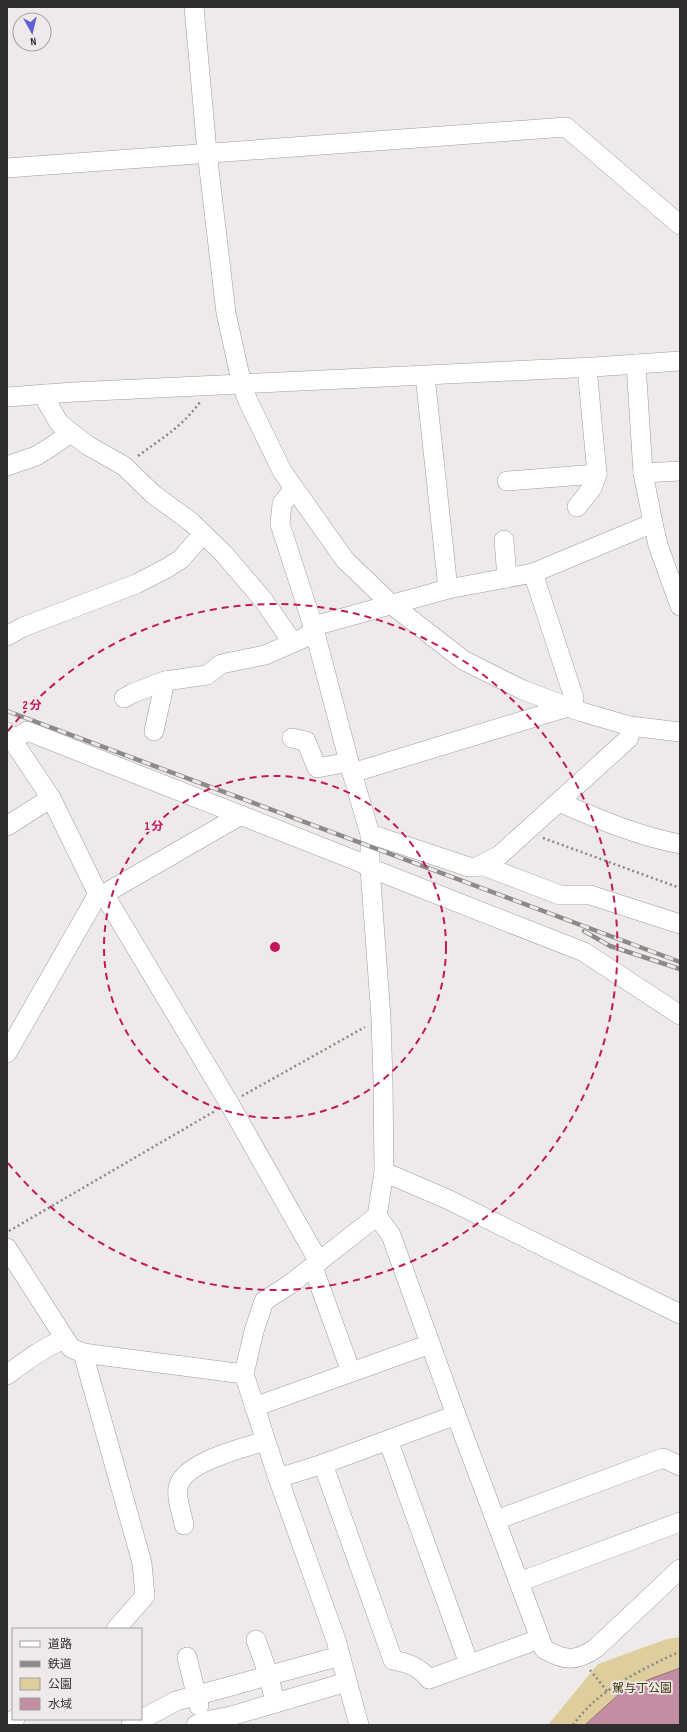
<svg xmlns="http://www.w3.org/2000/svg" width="687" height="1732" viewBox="0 0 687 1732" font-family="'Sofia Sans Condensed','Noto Sans JP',sans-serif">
<rect width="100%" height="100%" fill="#eeeae9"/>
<polygon fill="#dece9d" points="680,1637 680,1725 548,1725 598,1664 667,1639"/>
<polygon fill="#c38da3" stroke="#977180" points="680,1668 680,1725 585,1725 619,1694 650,1679"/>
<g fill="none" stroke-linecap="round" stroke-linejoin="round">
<defs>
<g id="minor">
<polyline points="194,7 207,152 226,313 242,385 248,401 282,471 345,560 391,604 463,660 523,690 582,712 630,726 680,732"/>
<polyline points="7,168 566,127 680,225"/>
<polyline points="636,364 643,473"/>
<polyline points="425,376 448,589"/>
<polyline points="45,394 47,402 59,423 87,445 124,466 154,495 190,521 224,554 264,601 293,643"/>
<polyline points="7,397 74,392 594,367 680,361"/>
<polyline points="7,466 36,456 49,448 71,433"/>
<polyline points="507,481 597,474"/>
<polyline points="294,488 282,504 280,524 314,629 352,773 370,834 370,868 381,1018 383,1081 384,1172 377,1216 289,1285 264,1301 254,1331 244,1374 278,1478 336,1640 359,1725"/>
<polyline points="577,507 592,488 597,474 587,368"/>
<polyline points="653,523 658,545 680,606"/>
<polyline points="504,540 507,578"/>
<polyline points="7,636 23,627 136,584 167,568 181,559 203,534"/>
<polyline points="124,698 133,693 165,681 207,675 221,664 265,655 304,638 321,624 448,589 533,573 653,523 643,473 680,471"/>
<polyline points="154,731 165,681"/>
<polyline points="7,732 51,798 98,894"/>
<polyline points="292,738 306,741 317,768 349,762"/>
<polyline points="14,740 27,731 362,863 370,868 584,952 680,1015"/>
<polyline points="352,773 568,707 574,698 533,573"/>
<path d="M559,802C598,819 638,836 680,844"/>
<polyline points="7,826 51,798"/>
<polyline points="370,834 469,867 477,867 500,855 629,738 630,726"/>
<polyline points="481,865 560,895 590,895 680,924"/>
<polyline points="98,894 104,894 229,1103 319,1262"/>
<polyline points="104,894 241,815"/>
<polyline points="7,1053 98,894"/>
<polyline points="384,1172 447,1199 680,1314"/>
<path d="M377,1216L391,1235L456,1415L544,1649C565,1661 576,1662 596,1648L680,1569"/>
<polyline points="7,1248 71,1348 83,1353 244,1374"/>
<polyline points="313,1267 351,1372"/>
<polyline points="83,1353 142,1563 145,1596 116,1629"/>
<path d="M7,1375C25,1361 44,1347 65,1339"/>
<polyline points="254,1407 430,1344"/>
<polyline points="388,1440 469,1664"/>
<path d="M323,1464L393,1660C409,1663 419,1667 429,1679L539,1639"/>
<polyline points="278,1478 323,1464 456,1415"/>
<polyline points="496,1520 663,1458 680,1466"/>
<path d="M184,1525C182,1513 176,1499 178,1488C182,1462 244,1448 265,1441"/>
<polyline points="519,1582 680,1522"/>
<polyline points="256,1640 269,1676 275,1703"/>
<polyline points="187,1657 199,1706"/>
<polyline points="7,1724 15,1719"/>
<polyline points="131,1725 176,1701 340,1656"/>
<polyline points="196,1725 205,1721 231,1716 347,1682"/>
</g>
</defs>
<use href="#minor" stroke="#9f9c9a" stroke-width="20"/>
<g stroke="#898786" stroke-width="2.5" stroke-dasharray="2 3" stroke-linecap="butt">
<path d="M138,456C162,438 182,427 200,402"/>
<polyline points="543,838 680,888"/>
<polyline points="242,1096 365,1027"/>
<polyline points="9,1231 215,1111"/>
<polyline points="590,1670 607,1691"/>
<path d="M573,1725C598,1690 636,1673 674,1654L680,1653"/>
</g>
<use href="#minor" stroke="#fff" stroke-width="19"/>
<defs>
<g id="rail">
<polyline points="7,711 680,962"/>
<polyline points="584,931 610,946 680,969"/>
</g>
</defs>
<use href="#rail" stroke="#8c8a89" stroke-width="4.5"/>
<use href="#rail" stroke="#eeeae9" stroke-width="3" stroke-dasharray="9" stroke-linecap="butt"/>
</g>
<g fill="none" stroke="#c2185b" stroke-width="2" stroke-dasharray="7 5">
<circle cx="275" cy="947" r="171"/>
<path d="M8 731A343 343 0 1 1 8 1163"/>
</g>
<g text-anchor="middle" stroke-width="3.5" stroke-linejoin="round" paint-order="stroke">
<g font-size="12" fill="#43360b" stroke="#eeeae9">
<text x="642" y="1692">駕与丁公園</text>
</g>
</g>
<circle cx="275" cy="947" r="6" fill="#c2185b" stroke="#eeeae9" stroke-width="2"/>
<g font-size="12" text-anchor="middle" font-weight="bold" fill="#c2185b" stroke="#eeeae9" stroke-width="3.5" stroke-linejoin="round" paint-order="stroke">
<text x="32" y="709">2 分</text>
<text x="154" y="830">1 分</text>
</g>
<rect width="687" height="1732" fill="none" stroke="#302f2f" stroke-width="16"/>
<rect x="12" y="1628" width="130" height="92" fill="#eeeae9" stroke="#a29f9f"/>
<rect x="20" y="1641" width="20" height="6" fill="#ffffff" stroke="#a29f9f"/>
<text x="48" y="1648" font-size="12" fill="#302f2f">道路</text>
<rect x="20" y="1661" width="20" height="6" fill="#8c8a89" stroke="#a29f9f"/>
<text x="48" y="1668" font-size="12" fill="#302f2f">鉄道</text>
<rect x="20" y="1678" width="20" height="12" fill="#dece9d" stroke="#a29f9f"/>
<text x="48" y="1688" font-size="12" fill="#302f2f">公園</text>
<rect x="20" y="1698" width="20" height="12" fill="#c38da3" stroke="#a29f9f"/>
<text x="48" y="1708" font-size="12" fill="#302f2f">水域</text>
<g transform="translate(32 32) rotate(172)"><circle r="19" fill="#eeeae9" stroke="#a29f9f"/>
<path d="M0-3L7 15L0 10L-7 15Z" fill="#605ed6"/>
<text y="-6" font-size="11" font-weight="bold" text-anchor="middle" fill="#302f2f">N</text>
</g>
</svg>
